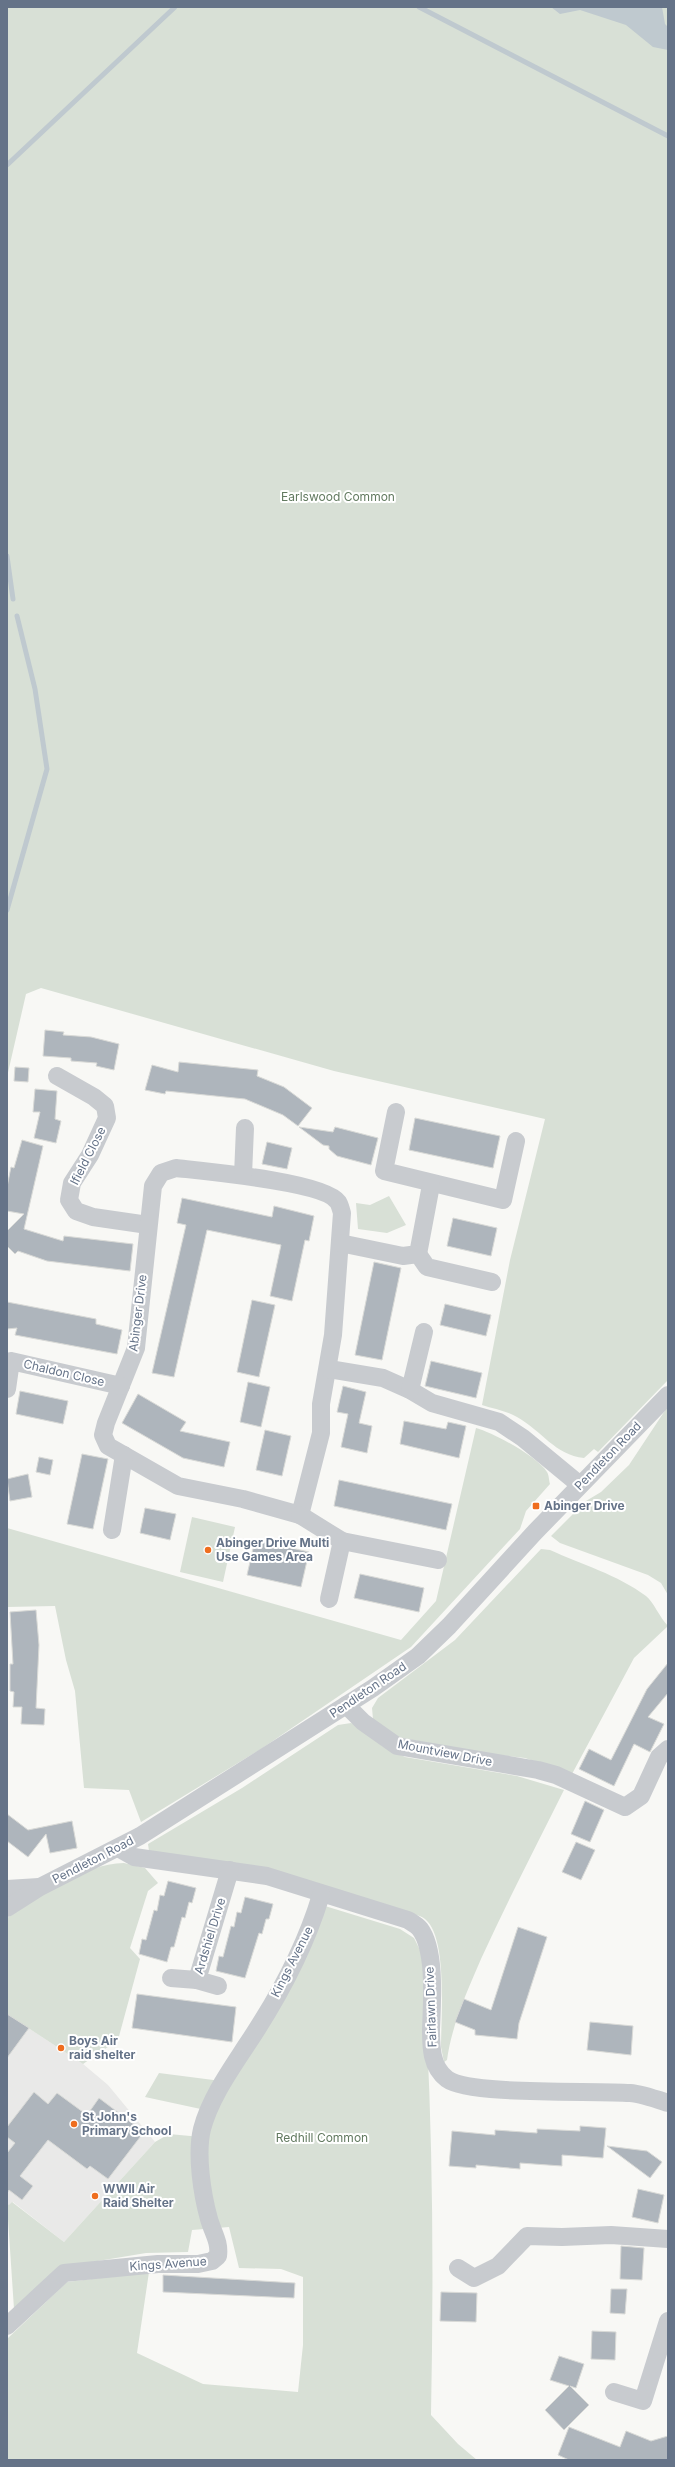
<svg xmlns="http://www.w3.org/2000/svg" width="675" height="2467" viewBox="0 0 675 2467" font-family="Inter,sans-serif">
<rect width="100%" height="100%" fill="#f8f8f5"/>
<polygon fill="#e9e9e8" points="7,2014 83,2064 108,2085 155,2142 64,2242 13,2202 9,2206 7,2203"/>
<g fill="#d8e0d6">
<path d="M7,7H668V1380L598,1452L594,1449L584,1458C555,1455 542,1431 517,1417C507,1411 494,1409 482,1405L510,1260L545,1119L334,1071L41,988L26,994L7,1077Z"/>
<polygon points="389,1196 406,1225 387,1233 358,1229 356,1203 370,1205"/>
<polygon points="668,1406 668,1595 661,1583 648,1575 560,1543 551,1536 586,1501 601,1492 629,1465"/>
<path d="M476,1428C494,1433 538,1457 547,1472C549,1475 549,1481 550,1484L526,1511L520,1529L411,1647L261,1749L141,1822L129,1790L84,1788L75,1691L66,1660L55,1606L7,1607V1528L401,1640L436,1601Z"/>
<polygon points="192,1517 235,1527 223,1582 180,1572"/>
<path d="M541,1549L550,1550C581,1564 618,1575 646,1596C653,1601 660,1618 668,1626L634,1658L572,1774L525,1758L481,1753L397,1737L373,1719L372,1708L378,1698L455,1640Z"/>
<path d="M351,1723L363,1729L382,1746L405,1757L517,1776L564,1790C536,1846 507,1902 481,1959C467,1992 452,2024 447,2060L444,2062L441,2047C441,2018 448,1937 425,1919C420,1915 409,1913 402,1911L149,1851L148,1844L242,1788L338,1725Z"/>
<path d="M124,1863L145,1868L158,1883L148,1891L130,1948L140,1959L118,2040L83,2064L7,2014V1918C42,1896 82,1864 124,1863Z"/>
<path d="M325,1906L400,1929L414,1938L422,1954C433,2108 434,2261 431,2415L458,2444L477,2460H7V2339L67,2282L149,2272L137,2353L203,2384L298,2392L303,2345V2277L281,2269L239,2268L229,2227L192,2230L188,2252L146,2253L80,2264L14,2309L7,2204L9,2205L12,2202L64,2242L155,2142L169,2134L201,2137L210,2111L145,2097L159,2073L229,2082C271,2029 300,1969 325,1906Z"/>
</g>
<polygon fill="#bfc9cf" points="551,7 662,7 665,24 668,27 668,50 653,47 626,25 580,10 560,14"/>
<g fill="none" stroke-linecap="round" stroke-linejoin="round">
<g stroke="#bfc9cf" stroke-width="5">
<polyline points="419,7 668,136"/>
<polyline points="7,165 175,7"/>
<polyline points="7,556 13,599"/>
<polyline points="7,910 47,769 35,689 17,616"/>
</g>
</g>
<g fill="#aeb5bc" stroke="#d9dad7">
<polygon points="45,1030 64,1032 63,1035 91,1037 119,1044 114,1070 96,1066 97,1063 71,1061 71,1058 43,1056"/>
<polygon points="179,1062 258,1070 257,1076 284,1087 312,1108 298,1126 283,1115 245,1099 166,1091 165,1094 145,1090 152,1065 178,1072"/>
<polygon points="15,1067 29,1068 28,1082 14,1081"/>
<polygon points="35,1089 57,1091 55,1119 61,1121 56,1143 34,1138 40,1112 33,1112"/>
<polygon points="415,1118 500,1136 493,1168 409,1150"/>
<polygon points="299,1127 333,1132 335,1127 378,1138 371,1165 337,1156 329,1149 329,1146 323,1145"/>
<polygon points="22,1140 43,1146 24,1229 63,1241 64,1236 133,1244 130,1271 47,1261 18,1251 15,1254 7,1246 7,1231 24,1214 7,1211 7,1187 11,1167 14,1168"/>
<polygon points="267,1142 292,1148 287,1169 262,1164"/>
<polygon points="182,1198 272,1217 274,1206 314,1216 309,1241 305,1240 292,1301 270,1296 281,1245 207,1230 174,1377 152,1373 186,1225 177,1223"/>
<polygon points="453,1218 497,1228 491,1256 447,1246"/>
<polygon points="374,1262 401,1268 382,1360 355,1355"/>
<polygon points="252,1300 275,1305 259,1377 237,1372"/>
<polygon points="7,1302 96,1319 96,1324 122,1330 117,1354 15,1335 17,1328 7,1329"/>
<polygon points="445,1304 491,1315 486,1336 440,1325"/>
<polygon points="431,1361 482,1373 476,1398 425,1386"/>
<polygon points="248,1382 270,1387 261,1427 240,1422"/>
<polygon points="343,1386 366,1392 359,1423 372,1426 367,1453 341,1447 348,1414 337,1412"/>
<polygon points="20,1391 68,1401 63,1424 16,1414"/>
<polygon points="138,1394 186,1422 180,1431 230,1442 224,1467 183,1458 122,1423"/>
<polygon points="404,1421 446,1429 448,1422 466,1426 459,1458 400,1444"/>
<polygon points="265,1430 291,1436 282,1476 256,1470"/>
<polygon points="82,1454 108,1459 93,1529 67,1524"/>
<polygon points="39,1457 53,1460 50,1475 36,1472"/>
<polygon points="28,1474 32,1497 10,1501 7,1479"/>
<polygon points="339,1480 452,1504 446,1530 334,1506"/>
<polygon points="145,1508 176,1514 170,1540 140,1533"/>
<polygon points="255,1540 309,1552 301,1587 247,1575"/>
<polygon points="360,1574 424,1588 419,1612 354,1598"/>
<polygon points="36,1610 39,1645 36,1708 45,1709 44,1725 21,1724 22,1707 13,1707 14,1692 10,1691 10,1664 13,1664 10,1612"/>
<polygon points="668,1663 668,1693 648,1717 664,1724 650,1752 634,1744 614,1786 579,1769 589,1749 611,1760 647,1689"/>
<polygon points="585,1801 604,1810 590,1842 571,1834"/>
<polygon points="7,1814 28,1830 72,1821 77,1848 50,1853 46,1834 28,1857 7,1841"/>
<polygon points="576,1842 595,1850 581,1880 562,1872"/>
<polygon points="168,1881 196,1888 192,1903 189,1902 185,1918 182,1917 174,1947 171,1947 167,1962 139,1954 142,1939 146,1940 154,1910 157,1911 160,1895 164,1896"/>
<polygon points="245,1897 273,1904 269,1919 266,1919 262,1934 259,1933 245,1978 216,1971 219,1956 223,1957 231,1926 234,1927 237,1912 241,1913"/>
<polygon points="518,1927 547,1937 519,2023 517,2039 475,2035 475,2030 455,2022 464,1999 491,2010"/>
<polygon points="137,1994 236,2007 232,2042 132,2028"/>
<polygon points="7,2014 29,2028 7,2058"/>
<polygon points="590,2022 633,2026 631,2055 587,2050"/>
<polygon points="34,2092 48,2104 57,2093 87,2115 99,2098 144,2132 108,2179 90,2166 87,2169 48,2140 20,2176 33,2186 22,2200 9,2190 7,2193 7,2153 15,2143 7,2137 7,2127"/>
<polygon points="580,2126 606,2128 603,2158 562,2155 562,2166 520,2163 520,2169 476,2165 476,2168 449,2166 452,2131 495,2135 495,2130 537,2133 537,2129 580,2131"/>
<polygon points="607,2146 647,2151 662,2162 650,2178"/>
<polygon points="638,2189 664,2195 658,2223 632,2217"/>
<polygon points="621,2246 644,2248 642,2280 620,2279"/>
<polygon points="163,2275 295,2283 294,2298 163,2292"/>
<polygon points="611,2289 627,2289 625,2314 610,2313"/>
<polygon points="441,2292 477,2293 476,2322 440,2321"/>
<polygon points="592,2331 616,2332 615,2360 591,2359"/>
<polygon points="559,2356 584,2364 576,2388 570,2386 589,2405 564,2430 545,2410 569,2386 550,2380"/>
<polygon points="569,2427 620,2447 626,2431 651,2441 668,2436 668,2460 569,2460 558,2455"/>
</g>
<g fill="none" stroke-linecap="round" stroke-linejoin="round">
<g stroke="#c8cbcf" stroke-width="18">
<polyline points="57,1076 94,1097 105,1106 107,1118 90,1155 72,1183 69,1200 76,1211 93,1217 148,1225"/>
<polyline points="396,1112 384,1171 503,1200 516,1141"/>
<path d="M176,1168C202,1171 325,1182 338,1202C340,1205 341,1210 342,1213L333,1335L321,1404V1433L300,1515L243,1499L178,1486L108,1446L103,1435L106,1423L136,1348L153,1186L161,1173Z"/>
<polyline points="243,1175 245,1128"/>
<polyline points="340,1243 403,1256 418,1254 431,1185"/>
<polyline points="418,1254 427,1267 492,1282"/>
<polyline points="329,1369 383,1378 410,1390 432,1403 499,1422 523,1438 580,1485"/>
<polyline points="7,1389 11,1361 121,1386"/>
<polyline points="410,1390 424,1332"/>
<polyline points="300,1515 342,1541"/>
<polyline points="112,1530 124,1455"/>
<polyline points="329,1599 342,1541 438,1560"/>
<polyline points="346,1705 363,1722 397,1746 538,1770 556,1775 625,1807 641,1796 659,1757 668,1749"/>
<path d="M118,1848L134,1857L267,1876L408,1920C411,1922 417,1925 420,1929C436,1950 432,2003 431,2029C431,2047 431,2067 447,2079C470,2096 595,2090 630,2093C642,2094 656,2099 668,2103"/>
<polyline points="7,1889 39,1887"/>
<polyline points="7,1908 40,1887 140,1836 373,1688 418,1656 449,1626 535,1532 668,1395"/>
<polyline points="171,1978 197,1980"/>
<polyline points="218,1986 197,1980 230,1870"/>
<polyline points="458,2268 474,2278 498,2266 527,2236 562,2237 611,2235 668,2239"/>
<path d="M7,2326L64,2273L158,2264H198L212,2261L218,2256C220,2242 213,2233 209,2219C202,2194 196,2154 202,2129C210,2099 229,2072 246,2046C277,2000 305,1948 321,1895"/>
<polyline points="614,2392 643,2401 668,2321"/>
</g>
</g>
<g fill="#ef6e1f" stroke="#fff" stroke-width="1.5">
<rect x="532" y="1502" width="8" height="8" rx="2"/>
<circle cx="208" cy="1550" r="4"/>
<circle cx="61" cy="2048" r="4"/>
<circle cx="74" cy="2124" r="4"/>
<circle cx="95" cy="2196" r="4"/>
</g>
<g text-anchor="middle" stroke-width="4" stroke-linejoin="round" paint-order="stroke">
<g font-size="12" fill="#627a60" stroke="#fff">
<text x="338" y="501">Earlswood Common</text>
<text x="322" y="2142">Redhill Common</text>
</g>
<g font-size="12" fill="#657388" stroke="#fff">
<text transform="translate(88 1156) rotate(-63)" y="4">Ifield Close</text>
<text transform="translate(138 1313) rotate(-83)" y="4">Abinger Drive</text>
<text transform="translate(64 1373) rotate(13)" y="4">Chaldon Close</text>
<text transform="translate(608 1456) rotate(-46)" y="4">Pendleton Road</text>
<text transform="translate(368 1690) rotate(-34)" y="4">Pendleton Road</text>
<text transform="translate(445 1753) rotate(11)" y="4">Mountview Drive</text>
<text transform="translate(93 1860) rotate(-27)" y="4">Pendleton Road</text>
<text transform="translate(210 1936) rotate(-73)" y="4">Ardshiel Drive</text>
<text transform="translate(292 1962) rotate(-63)" y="4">Kings Avenue</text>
<text transform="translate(431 2007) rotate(-92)" y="4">Fairlawn Drive</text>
<text transform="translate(168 2264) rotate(-4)" y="4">Kings Avenue</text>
</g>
<g font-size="12" font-weight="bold" fill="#657388" stroke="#fff" text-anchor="start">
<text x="544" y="1510">Abinger Drive</text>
<text x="216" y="1547">Abinger Drive Multi<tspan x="216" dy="14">Use Games Area</tspan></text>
<text x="69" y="2045">Boys Air<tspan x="69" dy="14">raid shelter</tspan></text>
<text x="82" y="2121">St John's<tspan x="82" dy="14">Primary School</tspan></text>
<text x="103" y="2193">WWII Air<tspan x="103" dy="14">Raid Shelter</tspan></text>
</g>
</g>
<rect width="675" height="2467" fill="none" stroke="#657388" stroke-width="16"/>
</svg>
